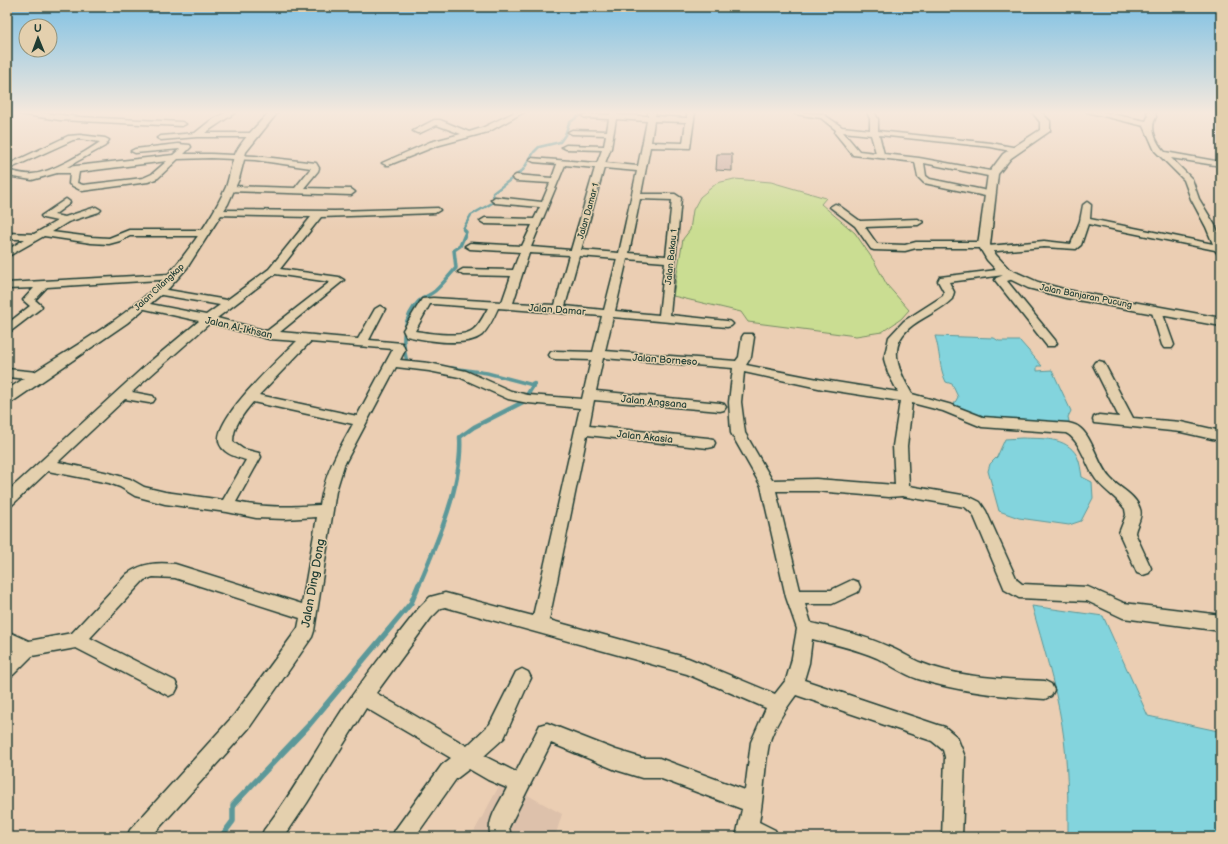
<svg xmlns="http://www.w3.org/2000/svg" width="1228" height="844" viewBox="0 0 1228 844" font-family="'Balsamiq Sans',sans-serif">
<rect width="100%" height="100%" fill="#ebceb3"/>
<filter id="ink" filterUnits="userSpaceOnUse"><feTurbulence type="fractalNoise" baseFrequency=".025" numOctaves="2"/><feDisplacementMap in="SourceGraphic" scale="8" xChannelSelector="R" yChannelSelector="G"/><feConvolveMatrix kernelMatrix="1 2 1 2 8 2 1 2 1" color-interpolation-filters="sRGB"/></filter>
<g filter="url(#ink)">
<polygon fill="#ddc1ab" points="502,781 562,814 555,837 471,837"/>
<polygon fill="#cadd92" stroke="#748d63" points="734,179 771,182 826,198 821,204 855,233 874,261 887,285 909,310 901,319 882,332 856,336 748,322 741,312 673,296 683,239 690,230 693,210 700,197 717,183"/>
<g fill="#83d4dd" stroke="#5b9899">
<path d="M935,336L994,338L999,341H1020L1042,366H1037V371L1052,370L1071,411L1068,417L1070,426L978,418L953,406L958,397L952,384L946,382C939,368 940,351 935,336Z"/>
<path d="M1022,438C1041,439 1066,436 1077,456C1080,462 1081,471 1082,477L1092,482L1093,498L1081,521L1069,525L1019,518L999,511L988,471L990,464L997,457L1005,439Z"/>
<path d="M1032,606L1103,616L1148,716L1218,731L1221,739V837H1068C1068,800 1068,761 1062,725C1055,684 1043,645 1032,606Z"/>
</g>
<g fill="none" stroke-linecap="round" stroke-linejoin="round">
<polyline stroke="#5b9899" stroke-width="2.5" points="465,231 463,229 471,215 494,202 493,193 523,170 534,152 539,147 560,142 565,135 569,123 584,112"/>
<g stroke="#5b9899" stroke-width="3.5">
<path d="M410,362H407C401,341 403,317 419,301C424,297 430,295 435,291C443,284 449,276 456,268L454,250L460,246L466,232L464,230"/>
<polyline points="452,368 487,373 533,385"/>
</g>
<path stroke="#5b9899" stroke-width="4.5" d="M419,585C437,543 463,483 460,437L474,427L523,402L534,384"/>
<polyline stroke="#5b9899" stroke-width="5.5" points="221,837 233,821 233,805 309,725 411,603 419,584"/>
</g>
<polygon fill="#caaca0" stroke="#1f3d34" points="717,154 732,154 732,171 716,170"/>
<g fill="none" stroke-linecap="round" stroke-linejoin="round">
<defs>
<g id="minor">
<polygon points="16,112 33,112 80,117 182,122 186,124 182,126 60,120 19,114"/>
<polygon points="227,112 236,112 205,133 258,133 258,137 197,137 161,140 157,138 161,136 195,133 210,121"/>
<polygon points="515,112 524,112 488,132 436,146 389,165 386,165 382,163 430,142 461,134 437,125 420,133 417,133 413,131 434,120 440,120 469,132 482,128"/>
<path d="M610,112H618L617,115L648,116V112H656L655,116L687,118V112H695L690,148L650,147L641,194H675L681,198L670,315L727,321L731,322L733,324L731,326L727,327L613,317L605,351L736,361L739,357L742,337L744,334H752L754,337L751,357L746,365L823,380L898,392L888,373L884,359L889,337L904,321L943,296L944,292L938,281L940,277L1005,269L1009,270L1010,272L1009,274H1016L1017,276L1016,278L1007,281L1055,340L1057,343L1055,346H1047L995,280L996,278L1004,275L949,282L954,292L952,299C941,310 925,316 913,325C886,345 898,370 912,394L952,405L983,417L1068,423C1072,424 1077,425 1080,428C1092,437 1098,465 1110,478C1120,489 1135,494 1140,509C1143,517 1136,525 1135,533L1151,568L1149,573L1143,575L1137,573L1119,533L1126,515L1125,509C1116,496 1101,489 1093,475C1086,463 1078,438 1066,433L982,427L943,411L912,403L907,446L909,486L968,496L980,502L986,511L1017,580L1022,584L1088,587L1124,603L1221,615V631L1123,618L1087,601L1019,598L1005,590L973,514L965,507L902,496L889,497L816,491H776L800,590H831L852,580L858,582L860,587L858,592L832,604H805L811,623C837,629 862,635 887,646C898,650 908,657 919,662C958,678 1004,679 1045,681L1051,684L1054,690L1051,696L1045,699C1001,696 960,692 918,679C903,674 891,665 877,658C856,649 834,644 812,639L809,663L804,680L938,725L945,727L957,737L965,757L962,837H942L945,757L943,750L932,741L796,695C786,708 773,728 769,744C764,769 764,796 759,822L775,830L778,837H736L742,809L659,778H642L616,770L551,743L509,827L511,837H491C485,821 500,803 507,788L488,780L469,769L456,779L415,837H392L395,830L442,765L451,758L366,708L307,803L284,837H261L264,830C292,794 313,755 337,718C362,679 391,644 419,608L430,597L445,593L533,616L580,408L528,403L508,399L459,377L429,371L396,367L344,465L336,491L314,631L312,637L249,728L151,837H127L130,830L235,714L298,628L300,618L175,578L153,577L144,580L90,638L175,681L178,687L175,693L169,696L76,648L32,656L13,675L7,678V657L14,651L7,648V631L29,641L72,633L127,574C142,563 157,562 175,564L302,604L317,517L285,519L256,518L227,512L165,504L135,496L120,487L109,483L48,471L12,505L7,507V492L146,365L199,321L136,307L135,305L136,303L140,302L206,315L220,305L156,294L151,291L156,288L227,300L269,269L311,217L215,215L213,213L215,211L218,210L335,211L438,208L440,210L435,213L321,217L280,269L339,277L344,280L280,332L358,339L375,309L380,306L385,309L369,340L402,343L405,350L400,360L429,363L466,371L511,391L528,395L582,399L591,360L555,359L551,358L549,355L551,352L555,351L593,352L602,316L498,308C494,317 489,328 482,335C466,348 424,340 406,336L403,330L422,299L433,298L502,302L511,276L463,275L458,272L463,269L513,270L520,252L470,249L465,246L470,243L522,246L532,225L485,224L480,221L485,218L534,219L540,207L495,203L491,200L495,197L542,202L550,183L516,181L512,178L516,175L552,178L557,164L534,162L530,160L531,158L597,163L602,150L566,149L562,147L566,145L604,146L606,135L572,134L568,132L572,130L607,131L609,119L586,118L582,116L586,114L610,115ZM616,119L647,121L638,166L605,163L611,148ZM654,121L686,122L683,143L651,142ZM565,165L595,168L571,250L531,247ZM604,168L637,171L619,253L581,250ZM640,199L672,200L666,256L629,253ZM529,253L569,255L555,305L513,303ZM579,256L617,259L604,310L565,306ZM627,259L665,262L659,315L615,311ZM275,274L330,282L267,331L217,318ZM430,304H433L488,308C484,315 480,324 474,329C463,339 429,333 415,331ZM210,323L269,339L297,341C279,359 216,416 219,441C221,453 236,457 246,460L223,500L165,492L144,487L130,479L109,473L58,462L125,399L149,403L153,402L155,399L153,396L132,392ZM310,342L393,349L357,416L259,395ZM603,358L733,368L729,402L731,433L761,486L786,597L797,629L791,663L786,680L775,694L688,658L549,620L587,435L708,448L713,447L715,443L713,439L708,438L589,426L594,400L720,411L724,410L726,407L724,404L720,403L596,391ZM744,372L823,389L900,401L893,446L895,485L816,479L772,480L745,433L741,402ZM253,402L353,424C337,452 325,473 320,505C291,507 265,508 236,502L261,457L259,453L243,449L233,442C233,426 243,414 253,402ZM445,607L687,674L766,708L751,742L745,790L659,758H642L616,750L547,723L540,725L516,772L484,756L504,738L528,684L531,678L528,672L522,669L516,672L490,724L467,746L376,693L431,618L441,608Z"/>
<path d="M792,112L823,114L842,127L870,130V119L867,112H874L878,119V131L991,143L1018,148L1019,150L1015,152L991,147L879,135L884,154L919,158L996,172L997,174L996,176L993,177L924,163L926,176L930,179L993,192L994,194L993,196L990,197L924,183L918,177L915,162L853,155L835,133L836,130L821,118L795,114ZM843,132L871,135L876,153L859,151Z"/>
<path d="M1087,112H1102L1146,121L1148,117L1147,112H1155L1156,117C1149,128 1156,143 1165,152L1221,162V166L1171,158L1192,179L1199,199L1216,227L1221,240V255L1218,254L1215,250L1088,224L1081,245L1076,249L1044,247L986,252L983,251L982,248H916L905,251L874,250L871,249L855,226L830,207L835,204L838,205L860,221L918,219L923,222L918,225L865,227L877,244L905,245L916,242H984L987,243L988,246L1044,241L1071,244L1080,221L1083,205L1087,202L1091,205L1090,219L1213,244L1206,227L1191,199L1184,180L1155,151L1144,126Z"/>
<path d="M80,135L105,138L109,140L105,146L67,167L173,155L180,149L135,153L131,151L135,149L178,144L190,145L191,147L184,154H211L255,156L316,163L319,168L318,171L304,188L351,189L355,192L351,195L227,191L226,189L227,187L230,186L295,188L311,168L255,160L211,158L178,159L158,178L148,182L82,191L69,184L70,173H57L32,180L7,176V165L68,136ZM80,139L100,142C84,153 51,173 32,174C24,175 15,172 7,170L73,140ZM167,161L152,174L143,178L83,185L77,183L79,172Z"/>
<polygon points="66,199 70,202 69,204 54,215 65,217 96,207 101,210 99,212 68,222 52,232 91,237 109,238 129,230 204,230 209,233 204,236 130,236 120,241 109,244 91,243 44,236 7,257 7,250 25,239 7,239 7,233 34,234 57,221 43,218 41,216"/>
<polygon points="171,274 175,275 176,277 175,279 47,287 35,300 42,306 41,308 11,331 7,333 7,324 30,306 23,300 34,288 7,289 7,283"/>
<polygon points="1156,306 1161,309 1174,345 1172,348 1164,348 1162,345 1151,309"/>
<polygon points="1099,361 1103,362 1105,365 1133,418 1181,422 1221,431 1221,441 1181,432 1094,423 1093,420 1094,417 1099,415 1119,417 1093,365 1095,362"/>
<polygon points="7,369 37,372 41,373 43,376 41,379 37,380 7,377"/>
</g>
<g id="tertiary">
<path d="M269,112H278L246,152L239,179L228,204L187,268L169,288L127,323L12,402L7,403V390C63,351 140,314 181,259C198,237 215,212 226,187C230,176 231,163 236,152C244,137 258,125 269,112Z"/>
<polygon points="1032,112 1041,112 1050,121 1050,131 1011,158 998,174 990,245 996,255 1009,269 1038,282 1067,290 1221,318 1221,326 1066,298 1028,288 1001,275 987,260 978,245 988,174 1003,154 1040,130 1040,122"/>
</g>
</defs>
<use href="#minor" stroke="#1f3d34" stroke-width="3"/>
<use href="#tertiary" stroke="#1f3d34" stroke-width="3"/>
<use href="#minor" fill="#e4d0ae" fill-rule="evenodd"/>
<use href="#tertiary" fill="#e4d0ae" fill-rule="evenodd"/>
</g>
</g>
<linearGradient id="sky" x2="0" y2="1"><stop stop-color="#7fc1e4"/><stop offset="0.49" stop-color="#f6e9dd"/><stop offset="1" stop-color="#f6e9dd" stop-opacity="0"/></linearGradient>
<rect width="1228" height="230" fill="url(#sky)"/>
<g text-anchor="middle" stroke-width="3" stroke-linejoin="round" paint-order="stroke">
<g font-size="9" fill="#1f3d34" stroke="#e4d0ae">
<text transform="translate(588 211) rotate(-74)" y="3">Jalan Damar 1</text>
<text transform="translate(671 257) rotate(-84)" y="3">Jalan Bakau 1</text>
<text transform="translate(159 287) rotate(-43)" y="3">Jalan Cilangkap</text>
<text transform="translate(1086 296) rotate(11)" y="3">Jalan Banjaran Pucung</text>
</g>
<g font-size="10" fill="#1f3d34" stroke="#e4d0ae">
<text transform="translate(557 309) rotate(4)" y="4">Jalan Damar</text>
<text transform="translate(239 327) rotate(13)" y="4">Jalan Al-Ikhsan</text>
<text transform="translate(665 359) rotate(4)" y="4">Jalan Borneso</text>
<text transform="translate(654 401) rotate(5)" y="4">Jalan Angsana</text>
<text transform="translate(645 436) rotate(6)" y="4">Jalan Akasia</text>
</g>
<g font-size="12" fill="#1f3d34" stroke="#e4d0ae">
<text transform="translate(313 583) rotate(-80)" y="4">Jalan Ding Dong</text>
</g>
</g>
<rect width="1228" height="844" fill="none" stroke="#e4d0ae" stroke-width="24"/>
<rect x="12" y="12" width="1204" height="820" fill="none" stroke="#1f3d34" stroke-width="1.5" filter="url(#ink)"/>
<g transform="translate(38 38) rotate(359)"><circle r="19" fill="#e4d0ae" stroke="#95957d"/>
<path d="M0-3L7 15L0 10L-7 15Z" fill="#1f3d34"/>
<text y="-6" font-size="11" font-weight="bold" text-anchor="middle" fill="#1f3d34">U</text>
</g>
</svg>
